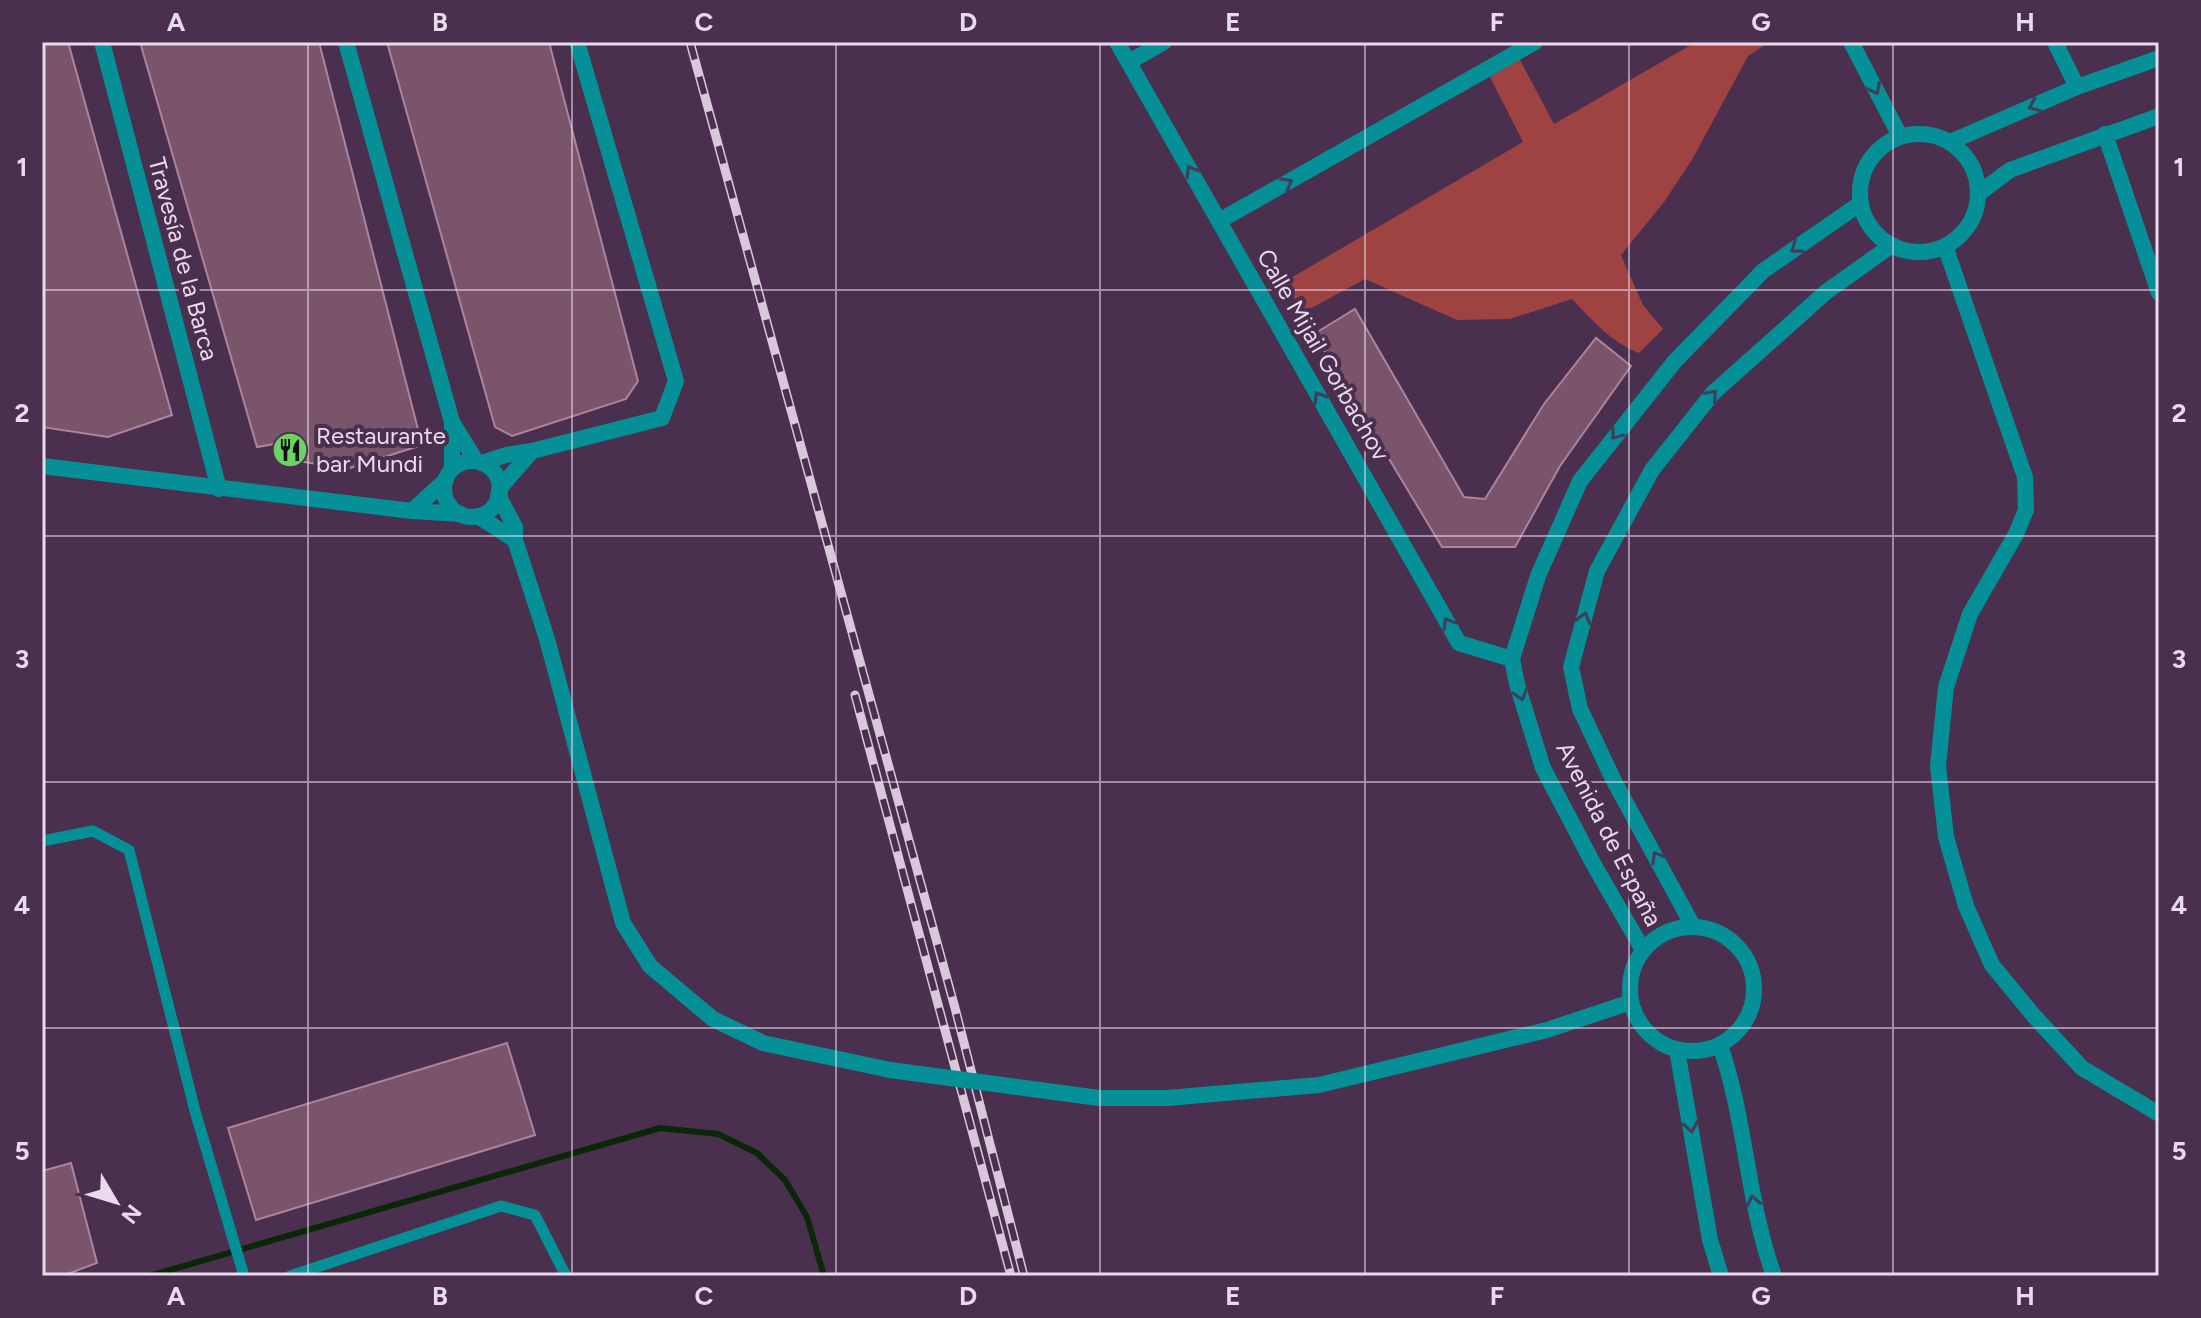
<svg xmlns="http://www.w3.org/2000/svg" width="2201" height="1318" viewBox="0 0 2201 1318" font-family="Figtree,sans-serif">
<rect width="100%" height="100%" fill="#4a304e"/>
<path fill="#9f4242" d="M1696,42H1769L1748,56L1693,158L1664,202L1621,255L1643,305L1663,329L1639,353C1611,342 1593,321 1572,299L1510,319L1457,320L1365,279L1304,312L1284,282L1523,142L1490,77L1519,58L1554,124Z"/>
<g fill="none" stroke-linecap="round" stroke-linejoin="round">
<polyline stroke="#0a2808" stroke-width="6" points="149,1276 660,1128 718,1134 757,1153 785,1180 807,1217 824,1276"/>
</g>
<g fill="#7a546b" stroke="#ad849d" stroke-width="2">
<polygon points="42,42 68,42 172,415 108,437 42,427"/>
<polygon points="140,42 319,42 422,445 347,469 286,459 280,443 257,447"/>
<polygon points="387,42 549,42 638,381 626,399 512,436 495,427"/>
<polygon points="1355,309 1464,497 1485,499 1544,404 1596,338 1631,366 1560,466 1515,547 1442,547 1314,334"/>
<polygon points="507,1043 535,1135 256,1220 228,1128"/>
<polygon points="71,1163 97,1263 62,1276 42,1276 42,1171"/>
</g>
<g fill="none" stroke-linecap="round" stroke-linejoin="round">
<g stroke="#059098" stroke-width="11">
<polyline points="42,841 93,831 129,850 195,1111 244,1276"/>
<polyline points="290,1276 501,1206 535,1215 566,1276"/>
</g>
<g stroke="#059098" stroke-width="16">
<polyline points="102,42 219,489"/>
<polyline points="346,42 452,422"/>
<polyline points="1117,42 1459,643 1512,659"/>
<polyline points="1851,42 1900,136"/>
<polyline points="2055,42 2077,87"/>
<polyline points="1129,62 1164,42"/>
<polyline points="2105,134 2159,293"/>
<circle cx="1919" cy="193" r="59"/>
<polyline points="1950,142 2077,87 2159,58"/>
<polyline points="1978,194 2010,170 2159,116"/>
<polyline points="1219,221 1535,42"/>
<polyline points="1945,246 2025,477 2026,510 2016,534 1970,614 1946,687 1938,766 1946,837 1966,906 1992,965 2034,1016 2082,1068 2159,1114"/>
<polyline points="532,451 662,418 676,381 577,42"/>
<circle cx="472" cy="489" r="28"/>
<polyline points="482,463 506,455 532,451 499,489"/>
<polyline points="42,466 412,511"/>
<polyline points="452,469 452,422 476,461"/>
<polyline points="446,480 412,511 461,514"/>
<polyline points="478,516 515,540 515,527 498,495"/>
<polyline points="515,540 547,639 623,923 650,966 713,1019 763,1043 890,1070"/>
<polyline points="1693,926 1614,781 1580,709 1571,667 1597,571 1652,470 1713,393 1826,292 1892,245"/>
<circle cx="1692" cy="989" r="62"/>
<polyline points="1643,950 1594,865 1543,768 1517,684 1512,659 1538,576 1580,481 1675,361 1763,271 1861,203"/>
<path d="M1720,1045C1746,1120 1747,1201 1774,1276"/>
<polyline points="1677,1050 1710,1240 1721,1276"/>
<polyline points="1099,1098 1167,1098 1319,1085 1547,1030 1631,1002"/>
</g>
<defs>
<g id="rail">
<polyline points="690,42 955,1008 1024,1276"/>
<polyline points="855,695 1011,1276"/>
</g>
</defs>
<use href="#rail" stroke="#d9c7dc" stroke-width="9"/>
<use href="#rail" stroke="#4a304e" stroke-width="6" stroke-dasharray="18" stroke-linecap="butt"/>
<polyline stroke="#059098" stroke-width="16" points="890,1070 1099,1098"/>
</g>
<defs><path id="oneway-chevron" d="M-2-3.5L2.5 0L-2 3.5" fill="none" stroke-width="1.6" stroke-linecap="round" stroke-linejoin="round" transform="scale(2)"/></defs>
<g stroke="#403e59">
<use href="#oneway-chevron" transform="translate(1875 89) rotate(63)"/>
<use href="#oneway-chevron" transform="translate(2034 106) rotate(156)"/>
<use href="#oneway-chevron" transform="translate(1191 171) rotate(-120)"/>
<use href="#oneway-chevron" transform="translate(1287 183) rotate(-30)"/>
<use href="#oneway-chevron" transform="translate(1796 248) rotate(145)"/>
<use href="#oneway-chevron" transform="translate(1712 395) rotate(-48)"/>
<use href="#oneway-chevron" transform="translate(1319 397) rotate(-120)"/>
<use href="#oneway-chevron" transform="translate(1616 434) rotate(127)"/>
<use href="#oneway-chevron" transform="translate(1584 618) rotate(-75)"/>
<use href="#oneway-chevron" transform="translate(1448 623) rotate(-120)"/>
<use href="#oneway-chevron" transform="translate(1521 695) rotate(73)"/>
<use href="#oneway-chevron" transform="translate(1657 857) rotate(-119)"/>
<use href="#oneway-chevron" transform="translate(1691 1127) rotate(80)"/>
<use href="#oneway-chevron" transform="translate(1753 1201) rotate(-102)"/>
</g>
<path fill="none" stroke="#eadaed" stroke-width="2" stroke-opacity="0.55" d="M308,42V1276M572,42V1276M836,42V1276M1100,42V1276M1365,42V1276M1629,42V1276M1893,42V1276M42,290H2159M42,536H2159M42,782H2159M42,1028H2159"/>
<defs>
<symbol id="restaurant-disc" viewBox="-11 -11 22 22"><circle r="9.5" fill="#6bd363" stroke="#4a304e"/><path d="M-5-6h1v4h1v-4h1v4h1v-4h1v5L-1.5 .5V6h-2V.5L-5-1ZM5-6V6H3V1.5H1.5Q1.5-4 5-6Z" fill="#111"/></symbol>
</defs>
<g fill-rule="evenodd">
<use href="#restaurant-disc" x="270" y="430" width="40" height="40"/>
</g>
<g text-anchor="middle" stroke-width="8" stroke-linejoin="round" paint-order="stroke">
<g font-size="24" fill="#eadaed" stroke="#4a304e">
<text transform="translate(183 259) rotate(75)" y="8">Travesía de la Barca</text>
<text transform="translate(1323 355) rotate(60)" y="8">Calle Mijail Gorbachov</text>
<text transform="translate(1609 834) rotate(63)" y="8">Avenida de España</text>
</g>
<g font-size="24" fill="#eadaed" stroke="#4a304e" text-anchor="start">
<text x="316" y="444">Restaurante<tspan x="316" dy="28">bar Mundi</tspan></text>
</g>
</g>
<rect width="2201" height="1318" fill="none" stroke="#4a304e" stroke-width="88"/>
<g transform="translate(116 1202) rotate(128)" stroke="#4a304e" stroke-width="6" paint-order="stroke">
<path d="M0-6L14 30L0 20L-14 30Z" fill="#eadaed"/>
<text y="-12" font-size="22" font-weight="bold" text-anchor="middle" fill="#eadaed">N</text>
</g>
<rect x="44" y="44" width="2113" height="1230" fill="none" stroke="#eadaed" stroke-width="3"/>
<g font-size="26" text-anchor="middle" font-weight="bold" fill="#eadaed">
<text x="176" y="31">A</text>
<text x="440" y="31">B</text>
<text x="704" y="31">C</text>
<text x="968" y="31">D</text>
<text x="1233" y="31">E</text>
<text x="1497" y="31">F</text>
<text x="1761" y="31">G</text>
<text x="2025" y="31">H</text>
<text x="22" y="176">1</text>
<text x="2179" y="176">1</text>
<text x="22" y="422">2</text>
<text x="2179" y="422">2</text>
<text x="22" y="668">3</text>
<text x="2179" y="668">3</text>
<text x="22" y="914">4</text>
<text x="2179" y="914">4</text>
<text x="22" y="1160">5</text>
<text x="2179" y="1160">5</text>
<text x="176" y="1305">A</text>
<text x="440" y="1305">B</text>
<text x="704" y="1305">C</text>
<text x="968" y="1305">D</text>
<text x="1233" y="1305">E</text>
<text x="1497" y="1305">F</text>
<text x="1761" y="1305">G</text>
<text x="2025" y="1305">H</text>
</g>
</svg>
